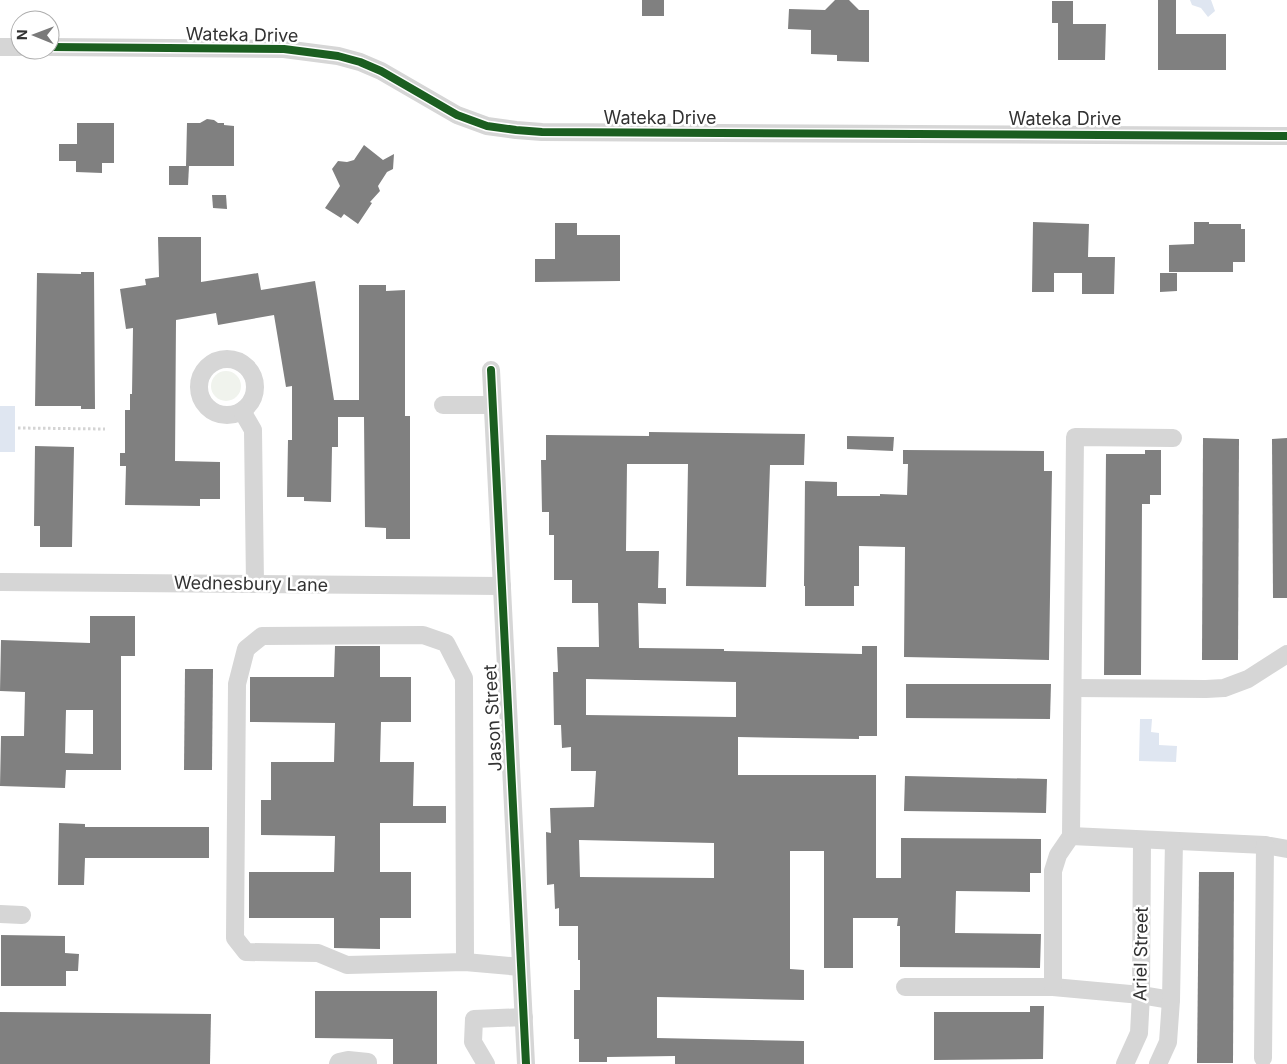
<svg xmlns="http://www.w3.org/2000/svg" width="1287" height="1064" viewBox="0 0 1287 1064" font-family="Inter,sans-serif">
<rect width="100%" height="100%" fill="#fff"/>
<circle fill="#f0f3ed" cx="226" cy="386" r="15"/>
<g fill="#dfe6f1">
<polygon points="1190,0 1211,0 1215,11 1208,17 1201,8 1192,5"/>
<rect x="0" y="406" width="15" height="46"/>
<polygon points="1140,719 1152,719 1151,732 1159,733 1159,745 1177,746 1176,762 1139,761"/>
</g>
<g fill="#808080" fill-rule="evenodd">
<rect x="642" y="0" width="22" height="16"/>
<polygon points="835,0 849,0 859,10 869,10 869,62 837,61 837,55 811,54 811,30 788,29 789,9 825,10"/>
<polygon points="1158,0 1176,0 1176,34 1226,34 1226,70 1158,70"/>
<polygon points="1052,1 1073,1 1073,24 1106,24 1105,60 1058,60 1058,23 1052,23"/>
<polygon points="207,119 214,120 218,123 224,123 224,125 234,126 234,166 186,166 187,123 200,123"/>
<polygon points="77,123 114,123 114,163 102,163 102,173 76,172 76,161 59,161 59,144 77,144"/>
<polygon points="364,145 383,160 394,154 393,169 387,172 378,186 380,191 370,202 372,203 358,224 344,214 341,218 325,208 340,186 332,169 338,161 347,162 354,160"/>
<polygon points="169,166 189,166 188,185 169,185"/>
<polygon points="212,195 226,195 227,209 213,208"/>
<polygon points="1033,222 1089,224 1088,257 1115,257 1114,294 1082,294 1082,273 1054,273 1054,292 1032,292"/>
<polygon points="1194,222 1209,222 1209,224 1241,224 1241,229 1245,229 1245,262 1233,262 1233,272 1169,272 1169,245 1194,244"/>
<polygon points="555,223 577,223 577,235 620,235 620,281 535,282 535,259 555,259"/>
<polygon points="158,237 201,237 201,282 258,273 261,290 315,281 334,400 359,400 359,285 386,285 386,291 405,290 405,416 410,416 410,539 386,539 386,528 365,527 364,417 338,417 338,447 332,447 331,502 304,501 304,497 287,497 288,440 292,440 292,386 286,387 274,315 218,325 216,313 176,320 175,461 220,462 220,499 200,499 200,506 125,505 126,466 120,466 120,453 125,453 125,410 130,410 130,394 132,394 133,328 126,329 120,289 146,285 145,279 159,277"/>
<polygon points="81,272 94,272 95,409 81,409 81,406 35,406 37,273 81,274"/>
<polygon points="1160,273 1177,273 1177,291 1160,292"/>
<path d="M649,432L805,434L804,465H770L766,587L686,586L688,464H627L626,551H659L658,588H666V604L638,603L639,648L724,649V651L862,654V646H877V736H859V739L738,737V775H876V878H901V838L1041,839V873H1030V892L956,891L955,933L1041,934L1040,968L900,967V926H897L898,918H853V968H824V851H790V969L804,970V1000L657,997V1038L804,1041V1064H675V1056L607,1057V1062H579V1039H574V990H580V960H578V926H559V908L555,909L554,884L547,885L546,832L551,833L550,808L594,807L596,771H571V747L562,748L561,725H554L553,672H558L557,647H599L598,603H572V580H554V535H549V512H542L541,460H546V435L649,436ZM586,679L736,682V717L586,715ZM579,840L714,843V878L580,877Z"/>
<polygon points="847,436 894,437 893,451 847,449"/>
<polygon points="1203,438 1239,439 1238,660 1202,660"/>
<polygon points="1287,438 1287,598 1273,598 1272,439"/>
<polygon points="35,446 74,447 72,547 40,547 40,526 34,526"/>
<polygon points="903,450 1044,451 1044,471 1052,471 1049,660 904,657 905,547 859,546 859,586 854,586 854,606 805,606 805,586 804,586 805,481 837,482 837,496 880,496 880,494 907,495 908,464 903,464"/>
<polygon points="1145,450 1161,450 1161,495 1150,495 1150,504 1142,504 1141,675 1104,675 1106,454 1145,454"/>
<path d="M90,616H135V656H121V770H66L65,788L0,786L1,736H24L25,692L0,691L1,640L90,643ZM66,710H93V754L65,753Z"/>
<polygon points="335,646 380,646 380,677 411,677 411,722 381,722 380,762 414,762 413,806 446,806 446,823 380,823 380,872 411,872 411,918 380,918 380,949 334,948 334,918 249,918 249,872 334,872 335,836 261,835 261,800 271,800 271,762 334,762 335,723 250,722 250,677 334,677"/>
<polygon points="185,669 213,669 212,770 184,770"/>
<polygon points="906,684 1051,684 1050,719 906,718"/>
<polygon points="905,776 1047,779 1046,813 904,811"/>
<polygon points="59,823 85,824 85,827 209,827 209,858 85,858 84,885 58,885"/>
<polygon points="1199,872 1234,872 1233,1063 1197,1063"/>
<polygon points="1,935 65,936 65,953 79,954 78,971 66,971 66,986 1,986"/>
<polygon points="315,991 437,991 437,1064 393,1064 393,1039 315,1038"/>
<polygon points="1030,1006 1044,1006 1043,1059 934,1060 934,1012 1030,1012"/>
<polygon points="0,1012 211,1014 210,1064 0,1064"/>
</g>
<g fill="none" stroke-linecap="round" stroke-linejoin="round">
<polyline stroke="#d4d4d4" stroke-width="3" stroke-dasharray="2.5 2.5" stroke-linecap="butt" points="18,428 105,429"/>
<g stroke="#d6d6d6" stroke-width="18">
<polyline points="0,47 20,47"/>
<polyline points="50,47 284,49 338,56 360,62 381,71 457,115 487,126 516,130 542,132 1287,136"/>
<circle cx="227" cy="387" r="28"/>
<polyline points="491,370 526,1064"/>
<polyline points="443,405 492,405"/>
<polyline points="242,411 253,430 255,584"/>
<polyline points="0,582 502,586"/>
<polyline points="1073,688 1206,689 1224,688 1248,679 1287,654"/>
<polyline points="1071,836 1265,845 1287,849"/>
<polyline points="0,914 22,915"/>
<polyline points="465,962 464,678 446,643 423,635 262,636 246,649 237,684 235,938 246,952 318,953 347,965 465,962 521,967"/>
<polyline points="905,987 1053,987 1141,995 1171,1000"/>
<polyline points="1053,987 1053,871 1058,855 1071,836 1075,437 1173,438"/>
<polyline points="1263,1058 1265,845"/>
<polyline points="338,1064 339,1062 348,1060 368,1062 368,1064"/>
<polyline points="486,1064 473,1042 474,1019 524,1017"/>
<polyline points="1125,1064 1139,1033 1141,995 1142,840"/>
<polyline points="1158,1064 1168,1042 1171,1000 1174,841"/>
</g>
<defs>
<g id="cycleway">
<polyline points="50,47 284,49 338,56 360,62 381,71 457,115 487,126 516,130 542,132 1287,136"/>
<polyline points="491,370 526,1064"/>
</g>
</defs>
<use href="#cycleway" stroke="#fff" stroke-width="11"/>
<use href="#cycleway" stroke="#1b5e20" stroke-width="8"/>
</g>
<g text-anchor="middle" stroke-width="5" stroke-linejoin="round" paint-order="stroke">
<g font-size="18" fill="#323232" stroke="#fff">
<text transform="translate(242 35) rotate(1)" y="6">Wateka Drive</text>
<text x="660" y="124">Wateka Drive</text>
<text x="1065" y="125">Wateka Drive</text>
<text transform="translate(251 584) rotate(1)" y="6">Wednesbury Lane</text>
<text transform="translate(493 718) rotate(-93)" y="6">Jason Street</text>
<text transform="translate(1141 954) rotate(-89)" y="6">Ariel Street</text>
</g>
</g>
<g transform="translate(35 35) rotate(271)"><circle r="24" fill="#ffffff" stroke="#adadad"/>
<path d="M0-4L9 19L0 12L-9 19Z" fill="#7a7a7a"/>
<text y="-8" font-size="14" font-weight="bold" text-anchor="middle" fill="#323232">N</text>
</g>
</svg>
